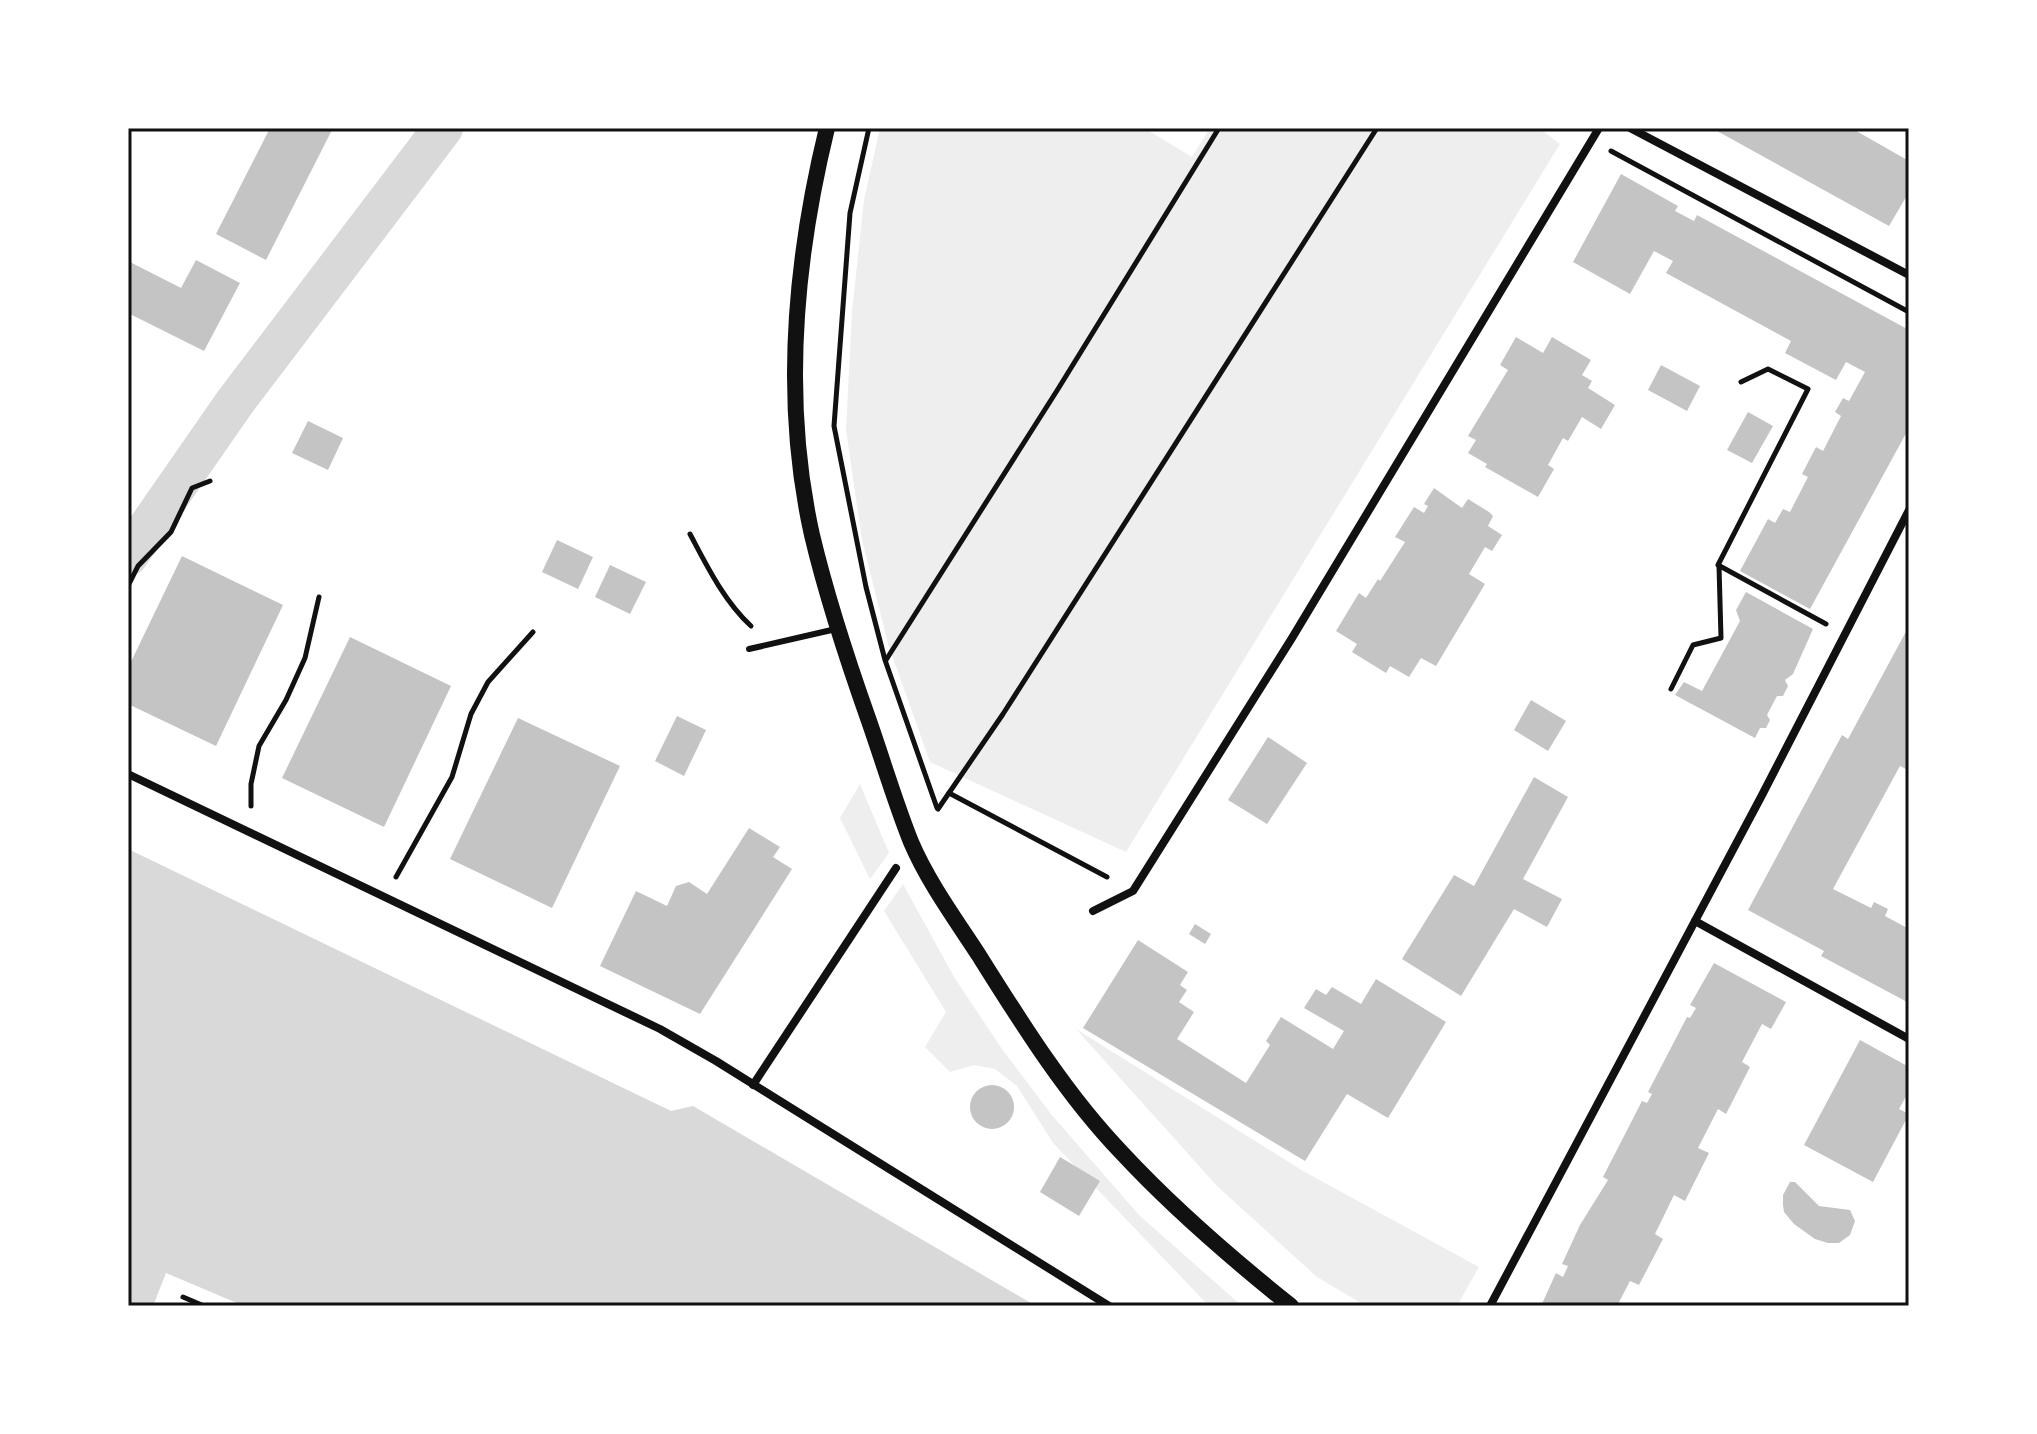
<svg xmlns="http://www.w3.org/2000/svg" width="2037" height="1434" viewBox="0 0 2037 1434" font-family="'Asap Condensed',sans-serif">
<rect width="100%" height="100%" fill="#fff"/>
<g fill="#eee">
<polygon points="880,128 1144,128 1192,157 1210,128 1539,128 1560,144 1126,852 930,762 888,644 862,540 846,430 852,311 864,200"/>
<polygon points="860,784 889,853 870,879 840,818"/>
<polygon points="903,884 954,977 1002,1049 1051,1114 1139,1215 1242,1306 1209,1306 1053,1143 1017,1086 995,1069 974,1065 950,1072 925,1047 946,1012 884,911"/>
<polygon points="1076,1029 1303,1171 1479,1267 1457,1306 1366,1306 1317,1277 1217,1186"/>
</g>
<polygon fill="#d9d9d9" points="128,849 671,1111 693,1106 1036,1306 244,1306 166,1273 153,1306 128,1306"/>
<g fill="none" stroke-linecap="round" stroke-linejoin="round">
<polyline stroke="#d9d9d9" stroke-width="40" points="128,556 235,402 443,128"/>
</g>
<g fill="#c4c4c4">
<polygon points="270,128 333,128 266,260 216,234"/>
<polygon points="1719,128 1851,128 1909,161 1909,192 1889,226 1717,131"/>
<polygon points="1621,174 1678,206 1675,211 1694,221 1697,215 1909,330 1909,428 1810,609 1740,571 1768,519 1775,523 1783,509 1790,512 1808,477 1802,474 1816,447 1823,451 1841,416 1835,412 1843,398 1849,401 1865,372 1846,362 1836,380 1785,353 1791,341 1666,273 1673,261 1654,251 1630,294 1573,262"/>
<polygon points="196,260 240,283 204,351 128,313 128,261 181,288"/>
<polygon points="1516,337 1543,353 1552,337 1591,360 1582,375 1592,381 1588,388 1615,405 1601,429 1582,417 1568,441 1563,438 1548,465 1554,469 1538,497 1485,467 1487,464 1468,453 1476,440 1468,436 1508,370 1500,365"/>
<polygon points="1661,365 1700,386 1687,411 1648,390"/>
<polygon points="1748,412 1773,426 1752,463 1727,450"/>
<polygon points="308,421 343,438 328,470 292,453"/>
<polygon points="1434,488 1462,508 1468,499 1489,512 1493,516 1488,526 1502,535 1492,551 1485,547 1469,574 1485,584 1436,666 1421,658 1409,677 1390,666 1386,673 1352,652 1357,644 1336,631 1359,593 1366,598 1378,579 1380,581 1405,542 1395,537 1414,507 1424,513 1428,506 1424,504"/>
<polygon points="557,540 593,557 578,589 542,572"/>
<polygon points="182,556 283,605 216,746 128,704 128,668"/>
<polygon points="610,565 646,582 630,614 595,597"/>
<polygon points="1746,592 1813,629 1793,674 1785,680 1788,686 1783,696 1777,696 1767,715 1770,720 1766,728 1760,728 1755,738 1675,695 1684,682 1702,691 1740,621 1736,610"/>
<polygon points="1909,626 1909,764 1906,769 1900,766 1833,889 1871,908 1874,902 1888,909 1885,916 1909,929 1909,1003 1821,956 1824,951 1748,910 1842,735 1848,739"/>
<polygon points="350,637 451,686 384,827 282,778"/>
<polygon points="1531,700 1566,721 1548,751 1514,730"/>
<polygon points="677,716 706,730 684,776 655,761"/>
<polygon points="518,718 620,766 552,908 450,859"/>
<polygon points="1268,737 1307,763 1267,824 1228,800"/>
<polygon points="1534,777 1568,797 1523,879 1562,899 1547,927 1514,909 1461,996 1402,959 1454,875 1474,886"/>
<polygon points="749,828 780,847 773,857 792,869 700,1014 600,966 636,891 667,906 676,886 689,882 707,894"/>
<polygon points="1195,924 1211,934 1205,944 1189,934"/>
<polygon points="1138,940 1188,972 1180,985 1187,990 1179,1002 1194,1012 1177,1039 1246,1083 1270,1045 1266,1041 1281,1017 1333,1049 1344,1031 1304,1008 1316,989 1326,995 1332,987 1361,1004 1376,979 1446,1022 1388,1118 1347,1094 1305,1161 1083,1028"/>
<polygon points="1714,963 1786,1002 1771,1029 1762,1024 1742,1062 1750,1067 1726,1114 1718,1109 1698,1148 1709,1153 1685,1201 1674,1195 1655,1234 1663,1239 1639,1285 1630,1281 1617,1306 1541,1306 1556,1273 1563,1277 1568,1266 1562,1264 1580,1225 1608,1180 1603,1177 1642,1101 1647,1103 1652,1094 1648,1092 1687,1017 1690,1018 1696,1008 1690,1005"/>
<polygon points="1860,1040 1909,1067 1909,1091 1899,1109 1909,1114 1873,1182 1804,1145"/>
<circle cx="992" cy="1107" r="22"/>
<polygon points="1060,1157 1100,1181 1079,1216 1040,1192"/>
<polygon points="1790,1182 1795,1182 1819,1206 1850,1210 1855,1221 1850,1235 1839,1243 1828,1243 1815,1239 1794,1224 1784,1212 1783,1205 1783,1195"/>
</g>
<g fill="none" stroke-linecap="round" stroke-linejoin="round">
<g stroke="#111" stroke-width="5">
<polyline points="869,128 850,213 834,426 866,587 885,660 937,808"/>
<polyline points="1611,151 1909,312"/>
<polyline points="1741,382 1768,369 1808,389 1718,565 1826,624"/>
<path d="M690,534C707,566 724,601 751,626"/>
<polyline points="128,586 138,566 171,532 192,488 210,481"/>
<polyline points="886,660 1058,389 1219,128"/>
<polyline points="1671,689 1693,645 1721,638 1719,566"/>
<polyline points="949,793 1107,877"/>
<polyline points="251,806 251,784 259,746 286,700 305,658 319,597"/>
<polyline points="938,809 1003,714 1377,128"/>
<polyline points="396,877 452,777 471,714 488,682 533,632"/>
<polyline points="183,1297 204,1306"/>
</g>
<polyline stroke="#111" stroke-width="6" points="749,649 836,629"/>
<g stroke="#111" stroke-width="8">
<polyline points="1630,128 1909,275"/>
<polyline points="128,774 660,1029 716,1061 1109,1306"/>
<polyline points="1093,911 1133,891 1292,638 1599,128"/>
<polyline points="1695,921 1909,1039"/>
<polyline points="753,1085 896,868"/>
<polyline points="1490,1306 1761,797 1909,510"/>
</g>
<path stroke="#111" stroke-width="16" d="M827,128C795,259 782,401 812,535C827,598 847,659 869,721C883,761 895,802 911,842C928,882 956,920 980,957C1022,1024 1067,1096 1122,1153C1174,1209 1231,1258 1291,1306"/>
</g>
<rect width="2037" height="1434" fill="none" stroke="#ffffff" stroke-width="260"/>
<rect x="130" y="130" width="1777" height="1174" fill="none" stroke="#111" stroke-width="3"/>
</svg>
